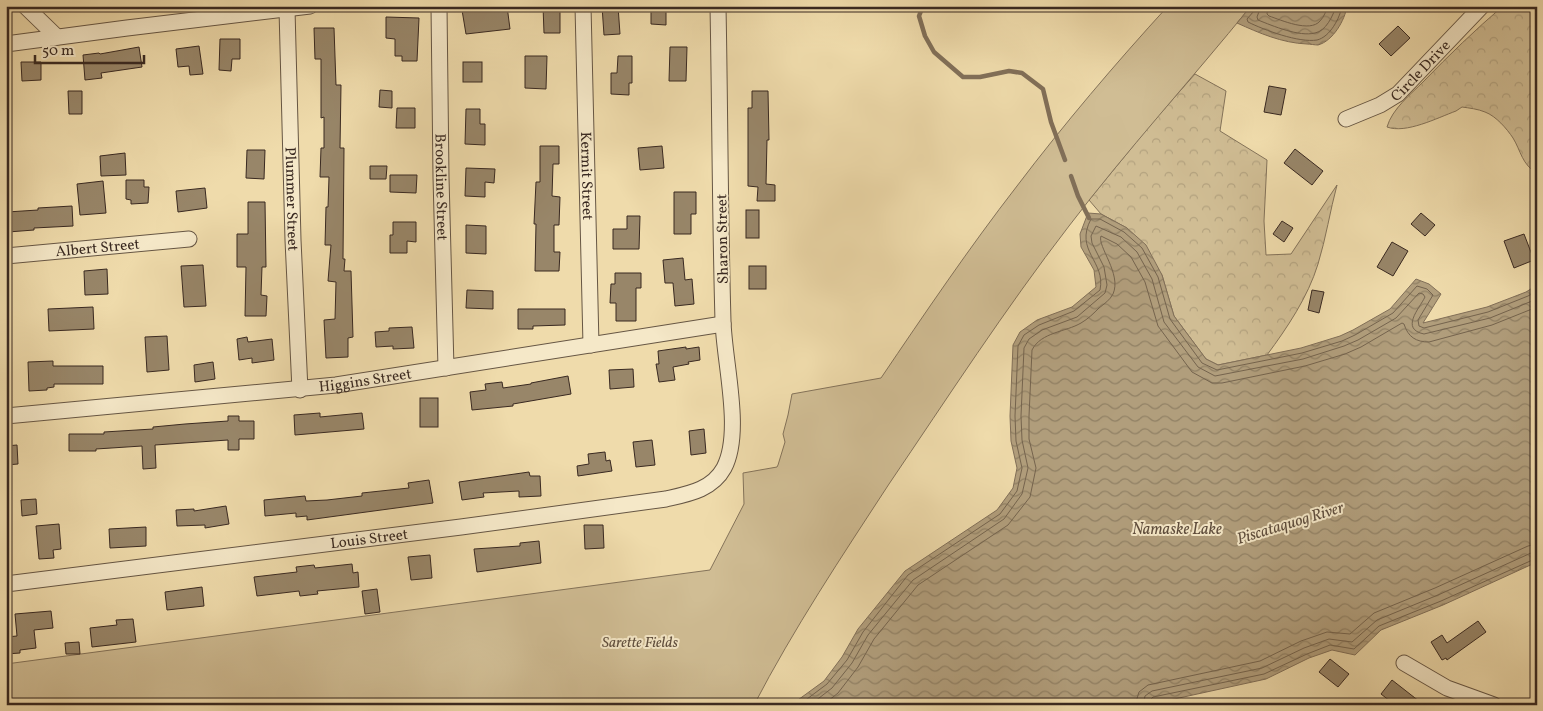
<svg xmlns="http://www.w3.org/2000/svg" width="1543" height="711" viewBox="0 0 1543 711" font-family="Vollkorn,serif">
<defs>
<pattern id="forest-crowns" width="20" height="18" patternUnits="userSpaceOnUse" patternTransform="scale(1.25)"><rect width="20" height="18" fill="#d0bd94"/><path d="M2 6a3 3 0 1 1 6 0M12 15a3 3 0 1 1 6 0" fill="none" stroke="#b3a27f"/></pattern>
<pattern id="water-waves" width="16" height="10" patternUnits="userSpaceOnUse" patternTransform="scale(1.25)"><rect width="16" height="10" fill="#b19e7c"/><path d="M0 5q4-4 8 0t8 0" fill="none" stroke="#918165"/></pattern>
</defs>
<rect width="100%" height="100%" fill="#efdbab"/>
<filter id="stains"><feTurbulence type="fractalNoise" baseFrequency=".004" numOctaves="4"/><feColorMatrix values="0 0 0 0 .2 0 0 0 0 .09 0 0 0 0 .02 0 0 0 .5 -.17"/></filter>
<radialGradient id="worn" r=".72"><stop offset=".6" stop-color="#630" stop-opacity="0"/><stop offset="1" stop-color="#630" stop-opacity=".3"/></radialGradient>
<g fill="url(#forest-crowns)" stroke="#84735a">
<path d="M1503,6H1537V173C1522,165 1521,151 1513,138C1507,129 1496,116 1485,112C1478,109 1469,108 1462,107L1456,111C1437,118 1406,134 1387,127C1392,109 1411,94 1423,82C1449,55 1475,30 1503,6Z"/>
<path d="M1195,74L1226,91L1220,131L1267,160L1264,221L1266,255L1291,254L1337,185C1330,211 1326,238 1318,264C1308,297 1287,328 1267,355L1218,365L1206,359L1174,316L1162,275L1127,228L1101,214L1089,200L1151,124Z"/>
</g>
<path fill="#d0bd94" stroke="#84735a" d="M1168,6H1251C1191,80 1127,150 1069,226C1005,309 948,397 889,484C842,556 794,628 754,705H6V664L710,570L744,504L743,473L777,467L778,465L785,442L783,434L788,415L792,394L881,378C925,313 969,248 1017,186C1064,124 1115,64 1168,6Z"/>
<g fill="url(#water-waves)" stroke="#816f58">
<path d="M1251,6H1347C1345,20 1333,41 1318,45C1315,45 1310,44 1307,44C1282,43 1259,33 1237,23Z"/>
<polygon points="1088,213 1101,214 1127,228 1146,245 1162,275 1174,316 1206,359 1218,365 1301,348 1340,336 1353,330 1390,309 1416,279 1429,284 1441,294 1423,323 1487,307 1526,292 1537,285 1537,562 1443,605 1381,630 1355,655 1332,650 1309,658 1266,679 1147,705 791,705 824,681 842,657 858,629 905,571 997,510 1013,488 1017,468 1011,441 1010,416 1013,345 1020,332 1037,320 1072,307 1096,287 1094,270 1081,247 1080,234"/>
</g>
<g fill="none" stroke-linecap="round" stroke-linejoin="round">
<g stroke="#75644e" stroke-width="1">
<path d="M1254,6V11L1247,19L1248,22C1264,30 1299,43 1317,40C1330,37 1340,18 1342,6"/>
<path d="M1261,6L1257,17L1258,20C1273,26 1299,37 1315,33C1326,31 1333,16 1336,6"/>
<path d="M1268,6L1267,14L1269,16C1281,20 1310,33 1320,21C1324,17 1326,11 1328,6"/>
<path d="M799,705L827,684L847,660L863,632L908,575L1000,514L1017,491L1022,468L1016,441L1015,416L1018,346L1024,335L1039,325L1074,311L1100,290C1106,261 1074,251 1091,219H1100L1124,232L1142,248L1158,277L1170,319L1202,363L1217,370L1302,353L1342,341L1355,335L1393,313L1417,286L1427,289L1433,295L1418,320L1419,326L1424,328L1488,312L1528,296L1537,291"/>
<path d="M810,705L832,688L852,663L868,635L913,580L1004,519L1022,494L1028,468L1022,440L1021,416L1024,348L1029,339L1042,330L1077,317L1105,293L1107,285L1104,267L1092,243L1091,236L1096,226L1121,237L1137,252L1152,279L1164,322L1198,367L1215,376L1303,359L1344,346L1358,340L1396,318L1419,293L1423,294L1425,297C1419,309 1400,329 1424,334L1490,318L1537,299"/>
<path d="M823,705L838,693L858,667L874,639L918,585L1008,525L1030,497L1036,468L1029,439V416L1032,350C1041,332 1066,332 1081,323C1088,319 1094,313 1099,308C1104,304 1110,300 1113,294C1122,274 1097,246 1101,236L1117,244L1131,257L1145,282L1158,326L1192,372L1212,383H1222L1305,366L1345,354L1361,347L1402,323L1404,324C1408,337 1416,342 1429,342L1492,325L1537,307"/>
<polyline points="1135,705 1139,692 1148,685 1260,661 1301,641 1327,632 1350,634 1374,613 1435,588 1528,546 1537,544"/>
<polyline points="1143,705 1145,696 1152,691 1262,668 1304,648 1329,639 1352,642 1377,620 1438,595 1531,553 1537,552"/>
<polyline points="1149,705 1150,700 1153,697 1264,674 1307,654 1330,645 1354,649 1379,626 1441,601 1537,558"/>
</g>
<g stroke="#816f58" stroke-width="4.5">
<polyline points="923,6 919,16 925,36 934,52 963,77 980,77 1009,71 1022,73 1043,89 1051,122 1065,160"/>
<polyline points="1071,176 1078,196 1089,218"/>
</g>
</g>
<g fill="#988669" stroke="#392921">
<polygon points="492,6 507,6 510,29 466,34 462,10"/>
<polygon points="543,6 560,6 560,33 544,33"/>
<polygon points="602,6 618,6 620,34 604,35"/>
<polygon points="651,8 666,8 666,25 651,24"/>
<polygon points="386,17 419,18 417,61 402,61 402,56 395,56 395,39 386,38"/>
<polygon points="1398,26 1410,38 1391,56 1379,44"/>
<polygon points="314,28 334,28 336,85 341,85 340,148 344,148 343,259 345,259 344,271 351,271 353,337 348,338 348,357 326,358 324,320 335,319 336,282 328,281 331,245 325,245 326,207 328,207 329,177 320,177 321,148 324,148 324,117 321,118 321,59 315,59"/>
<polygon points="220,39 240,39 240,59 232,59 231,71 219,70"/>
<polygon points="199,46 203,74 190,75 189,66 178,67 176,49"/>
<polygon points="139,47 142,67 101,73 102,78 85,80 83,55 99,53 100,54"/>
<polygon points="670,47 687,47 686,81 669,81"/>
<polygon points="525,56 547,56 546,89 525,88"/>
<polygon points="618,56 632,56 632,83 629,83 629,95 611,94 611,73 617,73"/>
<polygon points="21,62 41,62 41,80 22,81"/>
<rect x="463" y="62" width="19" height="20"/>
<polygon points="1269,86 1286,89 1281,115 1264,112"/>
<polygon points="380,90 392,91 392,108 379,107"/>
<polygon points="68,91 82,91 82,114 69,114"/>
<polygon points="752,91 768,91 769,140 767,140 766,184 775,185 775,201 757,201 758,187 748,186 748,108 752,108"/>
<polygon points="397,108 415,108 415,128 396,128"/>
<polygon points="466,109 480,109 480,124 485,124 485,145 465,144"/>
<polygon points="540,146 559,146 559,164 553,164 552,196 560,197 559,225 554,225 554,252 560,252 559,271 535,271 536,224 534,224 536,182 540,182"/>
<polygon points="662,146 664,168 640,170 638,148"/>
<polygon points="1295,149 1323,171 1312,185 1284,163"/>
<polygon points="247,150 265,150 264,179 246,178"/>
<polygon points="125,153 126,175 101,176 100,156"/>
<polygon points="370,166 387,166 386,179 370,179"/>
<polygon points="466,168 495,169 494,183 485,182 485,197 465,196"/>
<polygon points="390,175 417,175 416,193 390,192"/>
<polygon points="126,180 144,180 144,187 149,187 148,203 131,204 131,200 126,199"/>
<polygon points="103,181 106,213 80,215 77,184"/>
<polygon points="205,188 207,208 178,212 176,191"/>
<polygon points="674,192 696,192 696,214 691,214 691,234 674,234"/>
<polygon points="248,202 265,202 266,267 262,267 261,295 267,296 266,316 245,316 246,267 237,267 237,234 248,234"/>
<polygon points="72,206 73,226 34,228 34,230 8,232 7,212 38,210 38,208"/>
<rect x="746" y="210" width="13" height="28"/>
<polygon points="1421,213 1435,225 1425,236 1411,224"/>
<polygon points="627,216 640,216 639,249 613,249 613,229 627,229"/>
<polygon points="1282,221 1293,228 1284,242 1273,234"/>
<polygon points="393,222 416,222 416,242 407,241 407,253 390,253 390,235 393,235"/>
<polygon points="466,225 486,226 486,254 466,253"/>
<polygon points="1524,234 1534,260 1514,268 1504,241"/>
<polygon points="1392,242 1408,251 1393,276 1377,267"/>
<polygon points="683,258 685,280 692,279 694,304 675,306 673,283 665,283 663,260"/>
<polygon points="203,265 206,306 184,307 181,266"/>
<rect x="749" y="266" width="17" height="23"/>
<polygon points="107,269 108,294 85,295 84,271"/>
<polygon points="615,273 641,273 641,288 636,288 636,321 616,321 616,303 610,303 611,284 615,284"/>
<polygon points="467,290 493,291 493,309 466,308"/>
<polygon points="1312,290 1324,292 1319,313 1308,310"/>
<polygon points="93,307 94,329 49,331 48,309"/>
<polygon points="518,309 565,309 565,325 533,326 533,329 518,329"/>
<polygon points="412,327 414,348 393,349 393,346 376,347 375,332 389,331 389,328"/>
<polygon points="167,336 169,370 147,372 145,337"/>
<polygon points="247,337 248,342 272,339 274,360 252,363 252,358 239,360 237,339"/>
<polygon points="686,347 686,349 699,347 700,360 688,362 689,364 673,367 675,380 659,382 656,364 659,364 658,351"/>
<polygon points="53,361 53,366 103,366 103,384 54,384 54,387 47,388 47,390 29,391 28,362"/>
<polygon points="213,362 215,379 195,382 194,365"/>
<polygon points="633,369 634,387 610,389 609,370"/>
<polygon points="568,376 571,394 513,404 513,406 472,410 470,392 486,390 485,384 502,382 503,388 531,384 531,383"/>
<rect x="420" y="398" width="18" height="29"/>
<polygon points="320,413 320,417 362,413 364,429 295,435 294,415"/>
<polygon points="228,416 239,416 239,421 254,421 254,439 239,439 239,450 228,450 228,440 155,445 156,468 143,469 142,446 96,449 96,451 69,451 69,434 104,434 104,432 153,429 153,427 185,424 228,421"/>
<polygon points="704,429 706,453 691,455 689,431"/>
<polygon points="652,440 655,465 636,467 633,442"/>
<polygon points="17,445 18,464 6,465 6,446"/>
<polygon points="605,452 606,461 610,460 612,471 578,476 577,466 589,464 588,454"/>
<polygon points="529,472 530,476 540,476 541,496 519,497 519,491 483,493 484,497 462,500 459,482"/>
<polygon points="429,480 433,503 307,520 307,516 296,517 296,513 265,516 264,500 305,496 306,501 327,500 362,496 362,493 409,488 408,483"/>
<polygon points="36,499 37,514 22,516 21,500"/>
<polygon points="226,506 229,524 205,528 205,525 177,526 176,510 194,509 194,511"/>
<polygon points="59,524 61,549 53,550 54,558 39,559 36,526"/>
<polygon points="584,525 603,525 604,548 585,549"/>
<polygon points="146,527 146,546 110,548 109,529"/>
<polygon points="539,541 541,563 477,572 474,549 520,546 520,543"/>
<polygon points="430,555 432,578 411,580 408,557"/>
<polygon points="352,564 353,573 358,572 359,587 317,591 318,594 300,596 299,591 257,596 254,577 297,572 296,567 314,565 315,568"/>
<polygon points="202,587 204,606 167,610 165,592"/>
<polygon points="377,589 380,612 365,614 362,591"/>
<polygon points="51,611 53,628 34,630 36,648 20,650 20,653 6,654 6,637 17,636 15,614"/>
<polygon points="133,619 136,642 92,647 90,628 117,625 116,620"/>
<polygon points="1478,621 1486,632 1447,660 1446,658 1442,660 1431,642 1442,635 1447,643"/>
<polygon points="79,642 80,654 66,654 65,643"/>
<polygon points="1330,659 1349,674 1338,687 1319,672"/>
<polygon points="1392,680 1424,705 1395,705 1381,694"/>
</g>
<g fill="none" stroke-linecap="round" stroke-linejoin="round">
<defs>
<g id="minor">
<polyline points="25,6 57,37"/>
<path id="s1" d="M439,6L441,177L446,368"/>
<path id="s2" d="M583,6L591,345"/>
<path id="s3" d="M287,9L293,240L300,390"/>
<polyline points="6,44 127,28 310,6"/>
<path id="s4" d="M1346,119L1380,105L1398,94L1482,6"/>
<path id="s5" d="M6,256L189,239"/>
<path id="s6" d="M6,416L336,385L723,324"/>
<path id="s7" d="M6,584L461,527L666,499C688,494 712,490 724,468C743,432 724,362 723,321C720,216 720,111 718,6"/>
<polyline points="1404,663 1447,688 1494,705"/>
</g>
</defs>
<use href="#minor" stroke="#665644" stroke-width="17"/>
<use href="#minor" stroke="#f5e8c8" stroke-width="15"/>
</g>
<g text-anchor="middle" stroke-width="4" stroke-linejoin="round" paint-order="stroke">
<g font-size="15" fill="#392921" stroke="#f5e8c8">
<text dy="5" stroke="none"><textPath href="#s4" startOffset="90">Circle Drive</textPath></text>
<text dy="5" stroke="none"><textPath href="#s2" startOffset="170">Kermit Street</textPath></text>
<text dy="5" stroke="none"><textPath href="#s1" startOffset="181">Brookline Street</textPath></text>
<text dy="5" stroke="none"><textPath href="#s3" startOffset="190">Plummer Street</textPath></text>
<text transform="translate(722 239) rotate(-91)" y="5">Sharon Street</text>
<text dy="5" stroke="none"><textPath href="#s5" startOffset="92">Albert Street</textPath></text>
<text dy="5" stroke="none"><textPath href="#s6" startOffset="361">Higgins Street</textPath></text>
<text dy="5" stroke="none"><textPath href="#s7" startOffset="366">Louis Street</textPath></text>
</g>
<g font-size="15" font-style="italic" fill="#5f4e3e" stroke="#f5e8c8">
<text x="640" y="647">Sarette Fields</text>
</g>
<g font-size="16" font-style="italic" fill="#5d4c3c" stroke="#f5e8c8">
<text transform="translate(1290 522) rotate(-17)" y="6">Piscataquog River</text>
<text x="1177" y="534">Namaske Lake</text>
</g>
</g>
<rect width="1543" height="711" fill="none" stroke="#efdbab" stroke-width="25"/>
<rect x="8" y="8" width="1528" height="696" fill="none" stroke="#392921" stroke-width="2.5"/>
<rect x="12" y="12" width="1518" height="686" fill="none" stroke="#392921"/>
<path d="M35 55v8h109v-8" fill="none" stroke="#392921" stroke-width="2.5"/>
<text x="42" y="55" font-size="15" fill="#392921" stroke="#f5e8c8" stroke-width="4" paint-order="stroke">50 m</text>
<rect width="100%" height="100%" filter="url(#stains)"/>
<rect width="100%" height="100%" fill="url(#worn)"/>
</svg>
